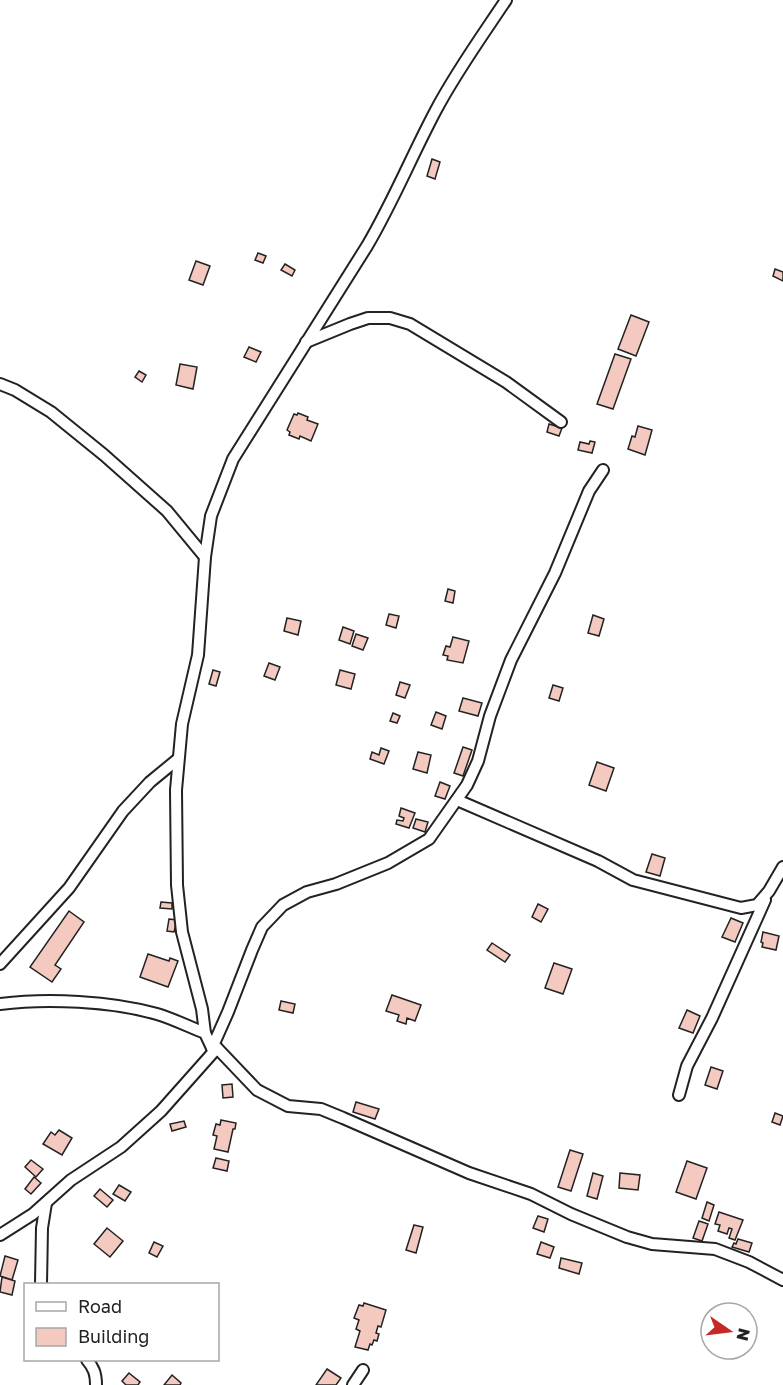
<svg xmlns="http://www.w3.org/2000/svg" width="783" height="1385" viewBox="0 0 783 1385" font-family="'Golos Text',sans-serif">
<rect width="100%" height="100%" fill="#fff"/>
<g fill="#f3c9c0" stroke="#222" stroke-width="1.5">
<polygon points="432,159 440,162 435,179 427,176"/>
<polygon points="258,253 266,256 263,263 255,260"/>
<polygon points="196,261 210,266 203,285 189,280"/>
<polygon points="285,264 295,270 292,276 281,270"/>
<polygon points="775,269 783,272 783,281 773,276"/>
<polygon points="631,315 649,322 636,356 618,349"/>
<polygon points="249,347 261,352 256,362 244,357"/>
<polygon points="615,354 631,359 613,409 597,404"/>
<polygon points="180,364 197,367 193,389 176,385"/>
<polygon points="139,371 146,375 142,382 135,377"/>
<polygon points="298,413 308,417 307,420 318,424 311,441 300,436 299,439 289,435 290,432 287,430 294,414 297,415"/>
<polygon points="549,424 562,428 559,436 547,432"/>
<polygon points="638,426 652,430 645,455 628,449 632,436 635,437"/>
<polygon points="590,441 595,442 592,453 578,450 580,442 589,444"/>
<polygon points="448,589 455,591 453,603 445,601"/>
<polygon points="389,614 399,616 396,628 386,625"/>
<polygon points="593,615 604,619 599,636 588,633"/>
<polygon points="287,618 301,621 298,635 284,631"/>
<polygon points="343,627 354,631 350,644 339,640"/>
<polygon points="356,634 368,638 363,650 352,646"/>
<polygon points="453,637 469,641 463,663 447,660 448,656 443,655 446,646 450,647"/>
<polygon points="269,663 280,667 275,680 264,676"/>
<polygon points="213,670 220,672 216,686 209,684"/>
<polygon points="340,670 355,674 351,689 336,685"/>
<polygon points="400,682 410,685 405,698 396,695"/>
<polygon points="553,685 563,688 559,701 549,698"/>
<polygon points="463,698 482,703 478,716 459,711"/>
<polygon points="436,712 446,716 442,729 431,725"/>
<polygon points="393,713 400,716 397,723 390,721"/>
<polygon points="463,747 472,750 463,776 454,773"/>
<polygon points="381,748 389,751 384,764 370,759 372,752 379,755"/>
<polygon points="418,752 431,755 427,773 413,769"/>
<polygon points="597,762 614,768 606,791 589,785"/>
<polygon points="440,782 450,786 445,799 435,796"/>
<polygon points="401,808 415,813 409,828 396,824 397,820 403,821 404,818 399,816"/>
<polygon points="416,819 428,822 425,832 413,828"/>
<polygon points="652,854 665,858 660,876 646,872"/>
<polygon points="161,902 172,903 172,909 160,908"/>
<polygon points="538,904 548,909 541,922 532,917"/>
<polygon points="69,911 84,922 55,965 61,969 52,982 30,967"/>
<polygon points="731,918 743,923 735,942 722,937"/>
<polygon points="169,919 177,920 174,932 167,931"/>
<polygon points="763,932 779,936 776,950 762,947 763,943 761,942"/>
<polygon points="492,943 510,955 505,962 487,950"/>
<polygon points="148,954 169,961 170,958 178,961 168,987 140,977"/>
<polygon points="554,963 572,969 563,994 545,988"/>
<polygon points="392,995 421,1005 415,1021 407,1018 406,1024 397,1021 399,1015 386,1011"/>
<polygon points="281,1001 295,1004 293,1013 279,1010"/>
<polygon points="687,1010 700,1016 693,1033 679,1028"/>
<polygon points="711,1067 723,1071 717,1089 705,1085"/>
<polygon points="232,1084 233,1097 223,1098 222,1085"/>
<polygon points="356,1102 379,1109 375,1119 353,1112"/>
<polygon points="775,1113 783,1116 780,1125 772,1122"/>
<polygon points="221,1120 236,1123 235,1129 233,1129 228,1152 214,1149 217,1136 213,1135 216,1124 220,1125"/>
<polygon points="184,1121 186,1127 172,1131 170,1124"/>
<polygon points="59,1130 72,1138 62,1155 43,1144 51,1132 55,1135"/>
<polygon points="570,1150 583,1154 571,1191 558,1187"/>
<polygon points="216,1158 229,1161 227,1171 213,1168"/>
<polygon points="31,1160 43,1169 36,1177 25,1167"/>
<polygon points="687,1161 707,1168 696,1199 676,1192"/>
<polygon points="593,1173 603,1176 597,1199 587,1196"/>
<polygon points="620,1173 640,1175 638,1190 619,1188"/>
<polygon points="34,1177 41,1183 31,1194 25,1189"/>
<polygon points="119,1185 131,1192 125,1201 113,1194"/>
<polygon points="100,1189 113,1200 107,1207 94,1196"/>
<polygon points="707,1202 714,1205 709,1221 702,1218"/>
<polygon points="719,1212 743,1220 735,1240 729,1238 732,1229 729,1228 727,1234 718,1231 720,1225 715,1224"/>
<polygon points="538,1216 548,1219 544,1232 533,1228"/>
<polygon points="699,1221 708,1224 702,1241 693,1238"/>
<polygon points="414,1225 423,1227 416,1253 406,1250"/>
<polygon points="107,1228 123,1241 110,1257 94,1244"/>
<polygon points="738,1239 752,1243 749,1252 732,1247 734,1243 736,1244"/>
<polygon points="154,1242 163,1246 157,1257 149,1253"/>
<polygon points="541,1242 554,1247 550,1258 537,1254"/>
<polygon points="5,1256 18,1260 12,1280 0,1276"/>
<polygon points="561,1258 582,1263 579,1274 559,1268"/>
<polygon points="2,1277 15,1281 12,1295 0,1292"/>
<polygon points="364,1303 386,1310 381,1327 378,1326 376,1333 379,1334 377,1341 374,1340 372,1345 370,1344 368,1350 355,1347 360,1331 356,1329 359,1320 354,1318 359,1305 363,1306"/>
<polygon points="327,1369 341,1378 336,1385 316,1385"/>
<polygon points="129,1373 140,1382 138,1385 126,1385 122,1381"/>
<polygon points="172,1375 181,1383 180,1385 164,1385"/>
</g>
<g fill="none" stroke-linecap="round" stroke-linejoin="round">
<defs>
<g id="minor">
<polyline points="306,342 350,324 368,318 390,318 410,324 506,382 561,422"/>
<polyline points="0,384 15,390 51,412 104,455 167,511 205,557"/>
<polyline points="457,800 598,861 633,880 741,908 757,905 769,891 783,867"/>
<polyline points="0,964 69,888 123,811 150,782 178,759"/>
<path d="M0,1004C47,998 111,1001 157,1014C174,1019 189,1027 205,1033L212,1048H217L257,1090L288,1106L321,1109L343,1118L469,1173L531,1194L571,1214L627,1237L652,1244L715,1249L749,1262L783,1280"/>
<path d="M205,1033L202,1009L182,932L177,885L176,790L182,724L198,655L205,557L211,516L233,459L367,246C393,202 412,155 436,110C456,72 482,36 506,0"/>
<polyline points="212,1048 228,1012 252,950 262,927 283,905 307,892 336,884 388,863 429,839 467,785 478,761 490,716 511,660 555,573 589,491 603,470"/>
<polyline points="679,1095 687,1066 712,1018 765,900"/>
<polyline points="0,1235 33,1214 71,1180 121,1147 161,1111 217,1048"/>
<polyline points="41,1284 42,1228 46,1203"/>
<path d="M87,1360C94,1368 96,1374 96,1385"/>
<polyline points="353,1385 363,1370"/>
</g>
</defs>
<use href="#minor" stroke="#222" stroke-width="14"/>
<use href="#minor" stroke="#fff" stroke-width="10"/>
</g>
<rect x="24" y="1283" width="195" height="78" fill="#ffffff" stroke="#a7a7a7" stroke-width="1.5"/>
<rect x="36" y="1302" width="30" height="9" fill="#ffffff" stroke="#a7a7a7" stroke-width="1.5"/>
<text x="78" y="1313" font-size="18" fill="#222222">Road</text>
<rect x="36" y="1328" width="30" height="18" fill="#f3c9c0" stroke="#a7a7a7" stroke-width="1.5"/>
<text x="78" y="1343" font-size="18" fill="#222222">Building</text>
<g transform="translate(729 1331) rotate(104)"><circle r="28" fill="#ffffff" stroke="#a7a7a7" stroke-width="1.5"/>
<path d="M0-4.5L10 22L0 15L-10 22Z" fill="#c62828"/>
<text y="-9" font-size="16" font-weight="bold" text-anchor="middle" fill="#222222">N</text>
</g>
</svg>
